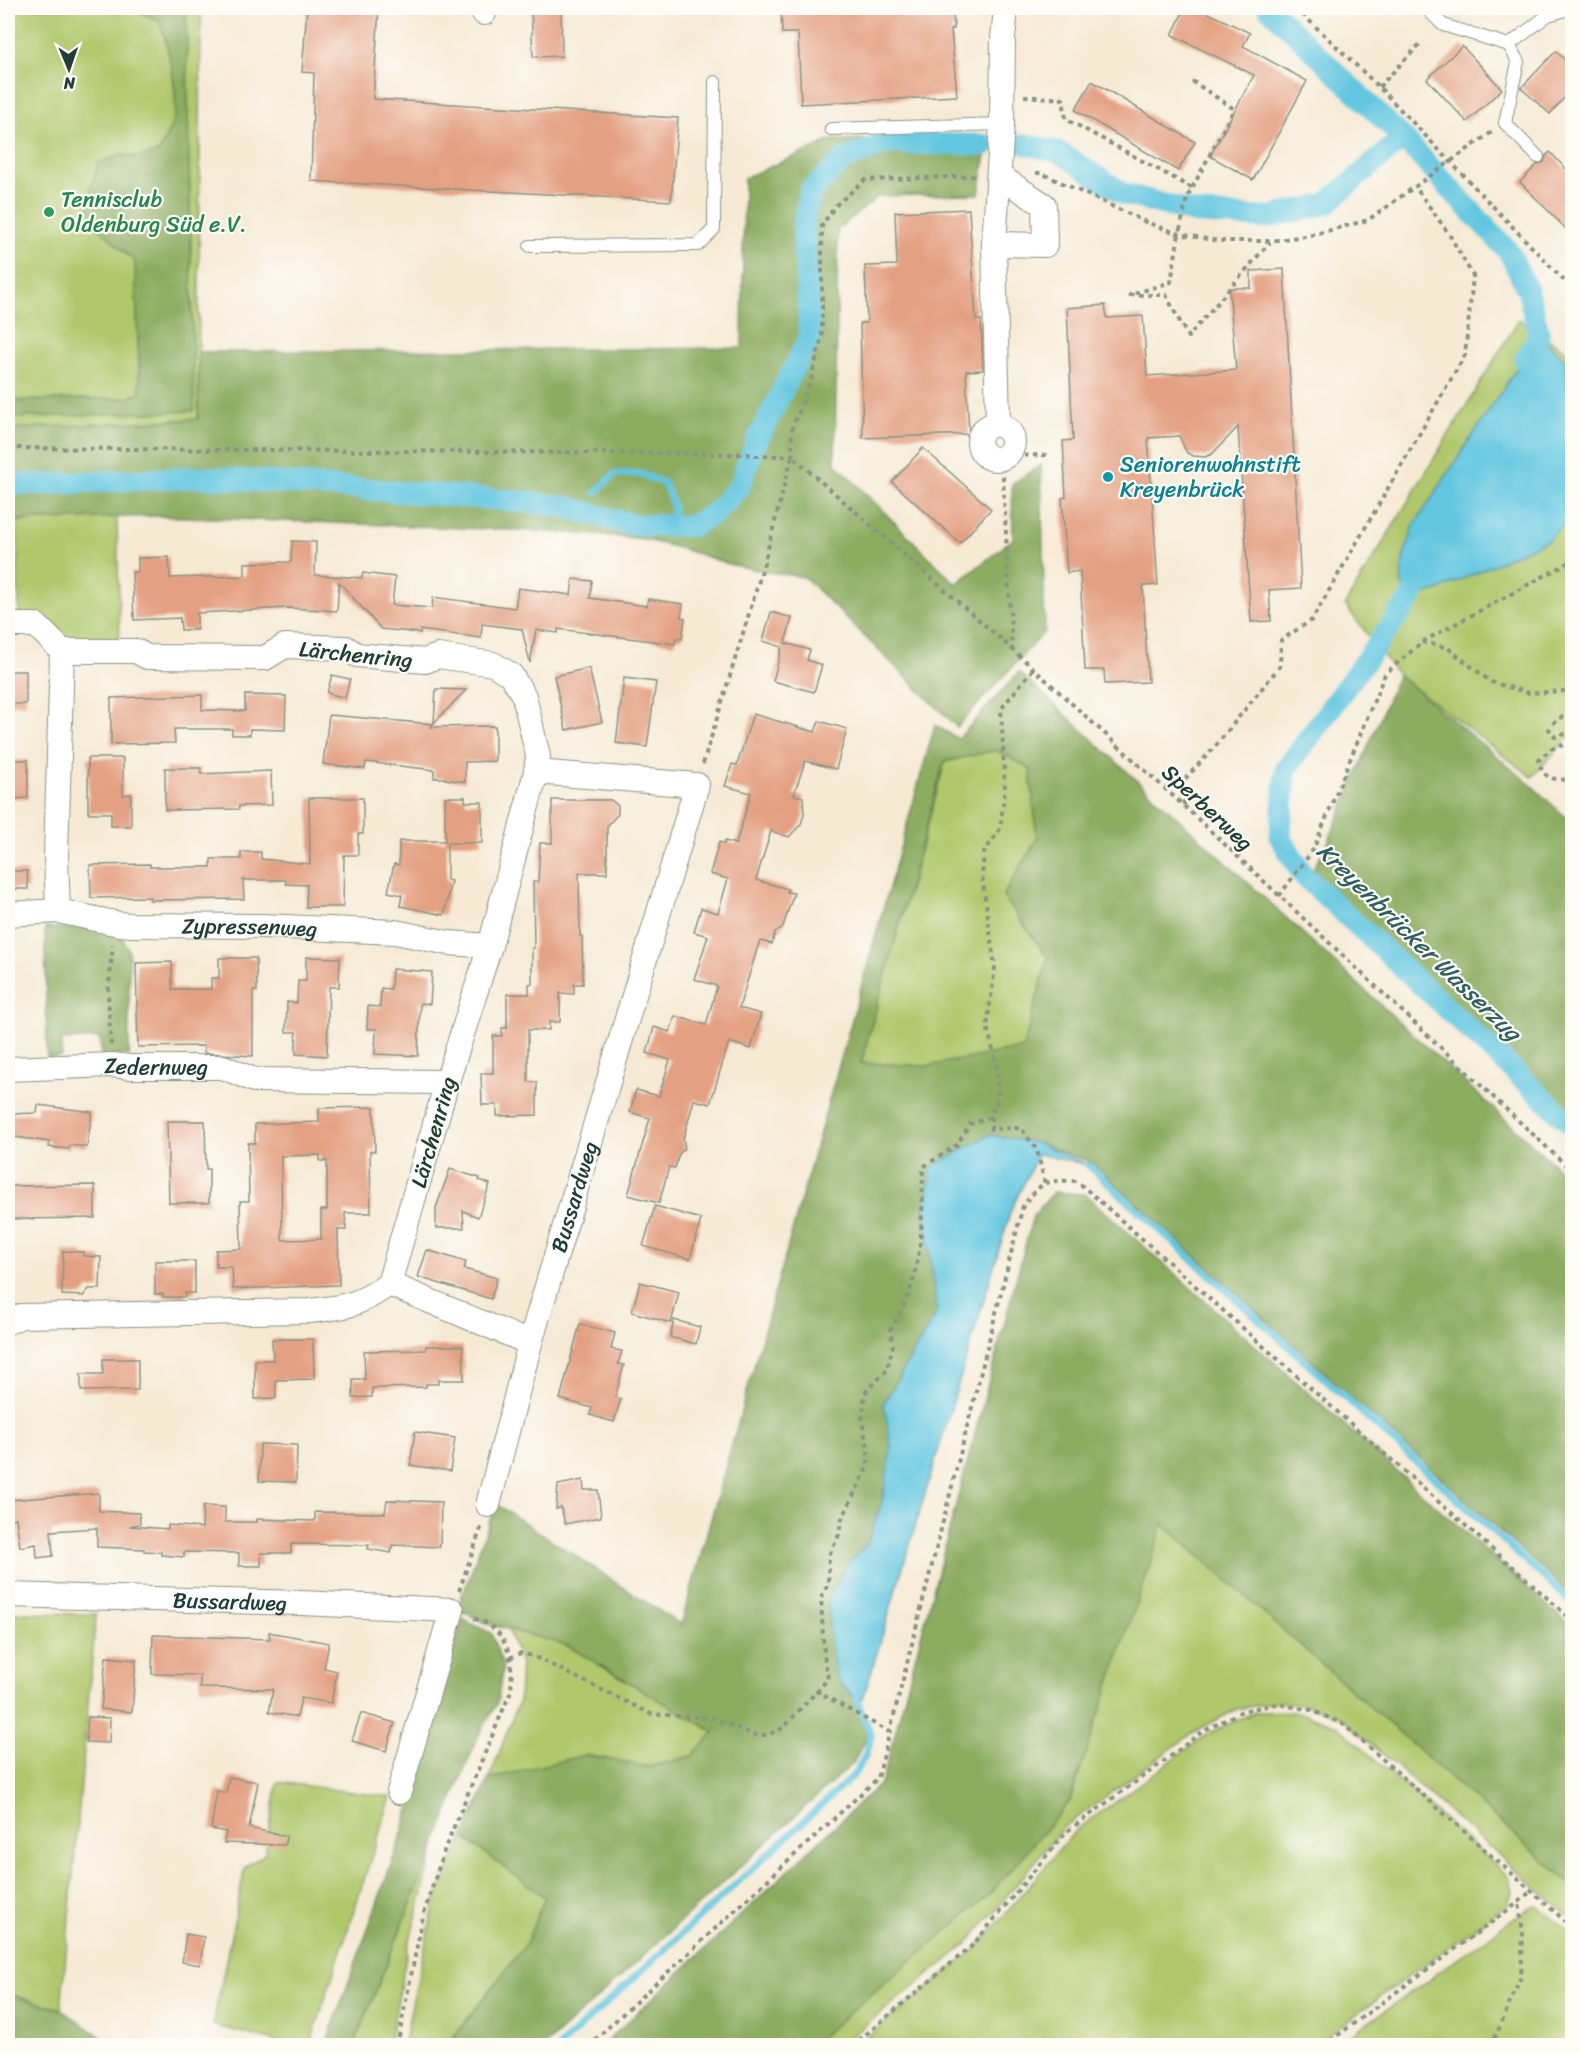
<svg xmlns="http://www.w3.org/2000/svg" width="1580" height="2053" viewBox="0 0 1580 2053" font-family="Sriracha,sans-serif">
<rect width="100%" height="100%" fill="#fdfcf7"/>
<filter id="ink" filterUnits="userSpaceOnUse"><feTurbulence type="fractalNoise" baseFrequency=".0167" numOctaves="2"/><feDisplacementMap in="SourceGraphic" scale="12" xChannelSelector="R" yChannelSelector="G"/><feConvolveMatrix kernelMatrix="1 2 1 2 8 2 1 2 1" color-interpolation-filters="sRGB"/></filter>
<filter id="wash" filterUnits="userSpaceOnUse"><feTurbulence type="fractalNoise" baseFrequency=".008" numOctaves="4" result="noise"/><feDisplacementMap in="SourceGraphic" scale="24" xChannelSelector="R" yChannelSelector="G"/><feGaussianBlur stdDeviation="1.35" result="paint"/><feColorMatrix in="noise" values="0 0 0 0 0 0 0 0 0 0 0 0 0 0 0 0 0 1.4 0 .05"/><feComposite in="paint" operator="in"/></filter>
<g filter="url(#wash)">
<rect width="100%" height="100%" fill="#f6ead5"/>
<g fill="#b0c76c" stroke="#688250" stroke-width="1.5">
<path d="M8,8H97L137,10L160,22C167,42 180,98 174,118C171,129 164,141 159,152L140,157L121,155L113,242L135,262L140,392L130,398L8,401Z"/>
<polygon points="186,8 201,8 198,419 8,429 8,418 194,411"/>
<polygon points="1519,319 1572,355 1572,734 1532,777 1398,675 1345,605"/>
<polygon points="117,516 120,651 62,651 17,625 19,612 17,521"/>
<polygon points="996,750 1030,769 1037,839 1003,896 1048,958 1023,1049 927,1066 861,1063 945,762"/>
<polygon points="1163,1523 1572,1885 1572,1919 1340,1717 1304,1704 1275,1702 1237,1709 1194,1732 1064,1827 968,1943 841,2045 809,2046 1070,1801"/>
<polygon points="8,1613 96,1614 61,2009 8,1994"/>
<polygon points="508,1629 566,1645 715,1732 692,1756 649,1767 585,1755 489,1779 519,1701 521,1663"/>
<polygon points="1295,1711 1337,1726 1509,1877 1512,1892 1508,1904 1314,2045 857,2045 975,1950 1075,1831 1209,1733 1255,1712"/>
<polygon points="278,1782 391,1797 310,2045 289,2045 213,2025 245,1867 265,1854"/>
<polygon points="438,1836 408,1947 389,2045 354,2046"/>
<polygon points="463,1837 545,1897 526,1944 447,2045 403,2046 435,1901"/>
<polygon points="1537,1905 1572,1934 1572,2045 1337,2045 1529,1908"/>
</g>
<g fill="#8cac60" stroke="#56744a" stroke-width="1.5" fill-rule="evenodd">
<path d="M97,8H186L194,411L8,418V401L130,398L140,392L135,262L94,223L87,200L98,163L121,155L140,157L159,152C164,141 171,129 174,118C180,98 167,41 160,22L137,10Z"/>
<polygon points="989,137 979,194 879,196 838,229 835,463 956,584 1013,539 1012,484 1041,465 1045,631 957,727 804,577 762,571 729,564 683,549 638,538 539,531 156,516 17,521 8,519 8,429 198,419 199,352 742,348 744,178 832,140"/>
<path d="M1019,672L1572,1181V1596L1091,1162L1037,1143L989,1135L925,1211L937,1313L884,1402L891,1448L883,1499L867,1545L849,1562L837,1680L855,1699L868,1736L853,1763L546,2045L447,2046L526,1944L545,1897L463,1837L489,1779L585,1755L649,1767L692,1756L714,1732L566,1645L488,1624L457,1609L496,1504L681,1625L935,725L958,739ZM996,750L1030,769L1037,839L1003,896L1048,958L1023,1048L927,1066L861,1063L944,762Z"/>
<polygon points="1398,675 1530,784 1572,823 1572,1113 1311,872 1327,845"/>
<polygon points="45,928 113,928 121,935 129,951 129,1055 101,1056 100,1038 61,1040 62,1057 47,1057"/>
<polygon points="1054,1192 1085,1194 1572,1627 1572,1885 1163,1524 1070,1801 988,1896 811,2045 603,2045 882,1782 1033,1216"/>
<polygon points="462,1619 491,1633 503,1666 497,1704 478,1736 354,2045 326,2045 401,1837"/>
<polygon points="8,1994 61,2009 113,2045 17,2045 8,2035"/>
</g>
<g fill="#62c6e0" stroke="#40828a" stroke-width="1.5">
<polygon points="1539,334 1566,361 1570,405 1572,417 1572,517 1547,540 1437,591 1411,598 1401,583 1403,559 1414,525"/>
<polygon points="989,1135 1037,1143 1088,1165 1038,1154 1011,1210 863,1699 857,1700 837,1680 830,1641 828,1599 849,1562 867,1545 883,1499 891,1448 884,1403 937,1313 925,1211 932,1167"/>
</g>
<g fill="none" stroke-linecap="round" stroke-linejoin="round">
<g stroke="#62c6e0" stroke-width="7">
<polyline points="596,492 615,474 640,474 664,483 673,505 673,527"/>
<polyline points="1088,1165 1572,1603"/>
<polyline points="560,2046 853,1776 865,1756 872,1737 857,1700"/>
</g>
<g stroke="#62c6e0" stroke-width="22">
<polyline points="1269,8 1403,138 1509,252 1528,291 1539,334 1525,361"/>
<polyline points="1025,144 1059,152 1124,194 1196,213 1265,218 1326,204 1403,138"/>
<polyline points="8,484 46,484 203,477 518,501 566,507 634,525 692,526 716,512 739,487 754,447 810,336 803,226 810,192 843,160 886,143 984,145"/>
<polyline points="1423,572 1411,598 1286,769 1280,837 1303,875 1572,1125"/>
</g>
</g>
<g id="blocks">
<g fill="#e4a082" fill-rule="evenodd">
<polygon points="307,8 379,8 373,99 678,118 671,201 311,181 314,73 302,72"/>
<polygon points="531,8 561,8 562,56 533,57"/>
<polygon points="781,8 953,8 954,29 951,29 957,96 801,104 798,33 782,33"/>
<polygon points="1185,8 1198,8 1250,33 1243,46 1307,81 1253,180 1210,156 1254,75 1172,35"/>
<polygon points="1462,46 1502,89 1467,122 1427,79"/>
<polygon points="1556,51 1572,67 1572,89 1550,114 1521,88"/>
<polygon points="1092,81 1195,142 1178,171 1075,110"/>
<polygon points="1550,152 1572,175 1572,235 1520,182 1537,165 1544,162 1546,156"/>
<polygon points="969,209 976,320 981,320 983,370 966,371 969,434 863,438 860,323 867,323 865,266 897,265 895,212"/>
<polygon points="1284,269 1301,588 1269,590 1271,621 1251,622 1238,427 1212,454 1205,457 1193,456 1187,453 1179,436 1148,438 1158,585 1143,586 1148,682 1105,684 1104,670 1085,670 1080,571 1067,573 1062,498 1066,497 1063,441 1073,440 1067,308 1105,305 1107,318 1143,316 1147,376 1236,370 1229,288 1251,288 1251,271"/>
<polygon points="923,448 991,509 960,543 892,482"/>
<polygon points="292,541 316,542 315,575 362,578 363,573 395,577 392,605 432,608 433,597 515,608 518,588 571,595 573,579 592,581 590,598 647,606 648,599 683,604 681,617 685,618 682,639 676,638 675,644 558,629 558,633 536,630 530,663 522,629 482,624 481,638 420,630 420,633 381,629 339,582 337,611 289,608 197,613 197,630 181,630 180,618 134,620 132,572 138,572 138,558 169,557 170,578 245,576 245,563 291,562"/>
<polygon points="771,612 792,618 785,643 810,650 807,660 822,665 814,692 773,681 782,647 763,641"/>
<polygon points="589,668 602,722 566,730 554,676"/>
<rect x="8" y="671" width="18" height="33"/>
<polygon points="332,675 350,679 345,698 327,693"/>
<polygon points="624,678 656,682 647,747 616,743"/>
<polygon points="436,689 466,690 434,723"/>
<polygon points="202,695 202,710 245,711 245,695 286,696 285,730 250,729 250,735 232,735 232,729 174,729 175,743 111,744 111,698"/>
<polygon points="753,714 815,732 819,721 847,729 836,769 805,761 794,795 803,797 804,814 801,824 789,837 771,831 756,880 788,889 787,892 794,893 782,929 775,932 772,944 761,941 759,943 739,1008 761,1014 751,1049 729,1042 710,1104 694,1100 683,1139 685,1148 679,1154 675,1168 669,1167 659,1203 628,1195 650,1118 630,1112 636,1090 659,1096 670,1060 647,1053 654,1027 670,1032 675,1016 706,1025 717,986 694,979 708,936 694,932 701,908 718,913 728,879 710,874 719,842 724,844 725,841 736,844 751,793 725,786 732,764 737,765"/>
<polygon points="329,715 433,724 431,727 495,726 495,761 465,762 465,782 445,779 445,778 434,778 434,770 366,762 365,769 323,764"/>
<polygon points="88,758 123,758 123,795 131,794 131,826 111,826 111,813 88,813"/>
<polygon points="8,760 28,760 28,798 8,799"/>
<polygon points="165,768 201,768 201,774 271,771 272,805 239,806 239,809 165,810"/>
<polygon points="445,797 465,797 465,802 482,802 482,843 447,843 447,880 451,881 444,915 400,906 402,895 388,892 394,864 399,865 399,841 445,841"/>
<polygon points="309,798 363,798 363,834 358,834 358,855 344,855 343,907 306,907 307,885 286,884 286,880 243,880 244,899 150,900 150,897 91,898 90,865 150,864 150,867 211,867 211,859 241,859 241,852 261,852 261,859 310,864"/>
<polygon points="552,800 611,800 618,806 618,814 607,826 607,873 579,873 580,936 582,936 583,984 574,984 574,994 560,993 560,1022 549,1022 549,1030 528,1030 528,1082 537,1082 537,1115 497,1116 497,1105 482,1105 481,1073 493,1073 493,1036 502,1036 502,1028 507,1028 507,994 529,994 529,984 532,984 532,948 534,948 533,882 538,882 540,843 552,843"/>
<polygon points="8,871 27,871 28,889 8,889"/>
<polygon points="306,957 340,958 339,987 329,987 327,1056 296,1054 296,1032 286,1032 287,1002 297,1003 298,981 306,981"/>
<polygon points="219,958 256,958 257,991 253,991 253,1056 204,1053 204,1046 138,1047 136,963 172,962 172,989 211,989 211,978 219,978"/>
<polygon points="392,969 432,972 430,1004 420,1003 418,1056 375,1054 376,1029 367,1029 368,1006 380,1007 381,988 391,989"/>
<polygon points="38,1105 92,1112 87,1147 70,1145 69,1149 49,1147 50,1142 8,1136 8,1114 37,1113"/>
<path d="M374,1107L375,1151H370L371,1213H345L346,1230H338L339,1285L233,1289L232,1267H216V1250L241,1249L240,1201H249L248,1143H255V1124L319,1122V1108ZM320,1155V1161H327V1210H321V1239L282,1240L281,1156Z"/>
<polygon points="167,1121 205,1121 206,1169 209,1169 209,1203 169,1203"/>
<polygon points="450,1169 480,1178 479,1180 490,1184 478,1217 463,1211 464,1228 436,1228 436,1208"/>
<polygon points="95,1185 95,1218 12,1219 12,1217 8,1217 8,1186"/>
<polygon points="655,1206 701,1219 690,1259 643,1246"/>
<polygon points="427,1250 466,1262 464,1269 497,1278 491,1299 418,1277"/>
<polygon points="63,1251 83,1252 83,1256 101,1257 100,1289 89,1289 83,1296 62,1295"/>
<polygon points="155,1261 195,1261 195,1293 185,1293 185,1297 163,1297 163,1294 155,1294"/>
<polygon points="640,1282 679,1292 671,1323 632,1312"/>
<polygon points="674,1320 700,1327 696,1344 670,1337"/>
<polygon points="580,1324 615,1333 611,1349 622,1351 618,1364 624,1365 615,1397 621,1399 614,1422 590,1415 592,1408 560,1399"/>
<polygon points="272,1339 313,1339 314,1379 276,1380 276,1398 255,1399 255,1360 273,1360"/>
<polygon points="426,1346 463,1346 464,1380 438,1380 438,1384 426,1384 426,1387 372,1388 372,1397 353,1398 353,1379 365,1379 364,1351 426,1350"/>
<polygon points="103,1359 138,1359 138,1390 81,1391 81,1374 103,1374"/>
<polygon points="415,1432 455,1438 450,1471 410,1465"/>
<polygon points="260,1444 297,1445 296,1482 259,1481"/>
<polygon points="583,1480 584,1490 598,1490 601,1517 565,1524 561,1507 556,1509 558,1485"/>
<polygon points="99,1493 99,1511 139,1513 140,1524 130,1526 168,1529 168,1525 202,1528 203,1506 225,1507 225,1522 257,1522 257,1519 315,1521 315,1512 385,1513 387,1500 441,1502 440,1547 393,1545 391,1553 368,1549 369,1545 291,1544 291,1553 261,1553 261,1566 239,1566 239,1553 184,1552 184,1557 161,1555 161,1552 144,1551 144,1549 97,1547 97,1528 51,1531 53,1556 37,1558 36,1544 20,1547 16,1518 8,1520 8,1500"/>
<polygon points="269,1632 329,1643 324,1668 337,1671 331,1703 301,1698 297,1717 269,1712 273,1689 200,1688 200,1675 152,1674 153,1635 270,1639"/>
<polygon points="106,1657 136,1660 132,1712 101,1709"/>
<polygon points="361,1713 395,1723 386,1751 352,1741"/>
<polygon points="88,1717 110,1718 109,1743 86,1742"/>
<polygon points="229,1777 258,1782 249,1828 286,1836 285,1845 224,1843 226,1832 211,1829 217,1791 226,1793"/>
<polygon points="186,1934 204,1937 200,1965 182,1962"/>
</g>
</g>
</g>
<g filter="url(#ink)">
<use href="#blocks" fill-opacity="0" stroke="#8a9484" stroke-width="1.5"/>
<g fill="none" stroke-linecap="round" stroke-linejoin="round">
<defs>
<g id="service">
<polyline points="1426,8 1443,25 1509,45"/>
<polyline points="831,129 1002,124"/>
<polyline points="1538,157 1505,123 1518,62 1509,45 1548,15 1572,8"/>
<polyline points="530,246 698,245 714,229 715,82"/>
</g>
<g id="minor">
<polyline points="482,8 484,13"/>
<polyline points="994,244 1045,245 1044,205 999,176"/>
<circle cx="996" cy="442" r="17"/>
<polyline points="998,425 994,244 1002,124 1003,39 1006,8"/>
<path d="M8,625H36L62,651H136L147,657L265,658L285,646L346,648L357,655L425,661L438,656L493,664L511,675L524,696L538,756L536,772L490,946L447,1082L389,1284C358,1306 345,1307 309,1311L21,1316L8,1322"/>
<polyline points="58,911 56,857 62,651"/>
<path id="s1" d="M8,914L58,911L119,924L132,925L263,926L395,932L449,943L490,946"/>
<path id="s2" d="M8,1069L112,1065L130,1067H223L254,1080L447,1082"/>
<polyline points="389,1284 530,1343"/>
<path id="s3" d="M488,1505L530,1343L697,785L536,772"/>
<path id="s4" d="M8,1595L301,1603L452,1610L399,1792"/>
</g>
</defs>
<use href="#service" stroke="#8a9484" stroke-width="14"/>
<use href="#minor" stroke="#8a9484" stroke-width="26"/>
<g stroke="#8a9484" stroke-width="4" stroke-dasharray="4.5 4.5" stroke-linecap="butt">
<polyline points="1296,8 1379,87 1572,289"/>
<polyline points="1192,81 1234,109 1187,198 1179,234 1171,282 1130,295 1166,295 1188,337 1270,242"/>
<polyline points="1379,87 1420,44"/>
<polyline points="1024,96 1063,99 1066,119 1192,188"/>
<polyline points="1036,173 1041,173 1148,223 1179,234 1219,241 1270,241 1312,235 1368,220 1492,132"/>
<polyline points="8,448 747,454 754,456 792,456 792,429 811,380 822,336 822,225 835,206 865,180 978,176"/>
<polyline points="1006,456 1049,455"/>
<polyline points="1002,458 1012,649"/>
<polyline points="1422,642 1448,648 1491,682 1529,693 1567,691 1572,689"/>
<polyline points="1033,669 1001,709 1005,790 1000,829 984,853 982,876 995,968 987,1026 998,1070 998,1097 991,1117 991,1129 1021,1128 1037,1150 1045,1184"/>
<polyline points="1572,714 1557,719 1549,729 1555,737 1572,732"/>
<path d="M1572,742L1551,749L1538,761C1545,781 1553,779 1572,780"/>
<polyline points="703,764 762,571 792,456 1012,649 1184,806 1572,1171"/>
<polyline points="1184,805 1183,781 1214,748 1280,666 1281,640 1312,620 1465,355 1473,276 1449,234 1416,188"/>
<polyline points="1279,896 1313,850 1385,674 1422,642 1572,561"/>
<polyline points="111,1045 108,994 113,945"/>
<polyline points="459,1591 482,1525"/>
<path d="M510,1658L521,1653L533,1656L651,1714L712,1718L755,1735H767L783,1728L828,1679L824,1655L821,1598L828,1584L829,1555L839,1535L841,1521L868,1466V1448L862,1422L865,1393L887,1370L893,1345L890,1330C924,1282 922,1223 923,1167L957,1145L970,1124L991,1117"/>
<polyline points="816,1691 889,1732"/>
<polyline points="8,2045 8,2046"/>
<path d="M397,2046L423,1916L445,1848L511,1691C513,1667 511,1640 489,1625C484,1621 477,1620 471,1617"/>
<path d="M588,2046L878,1778L1023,1206C1043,1180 1045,1180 1077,1181L1572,1620"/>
<polyline points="852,2046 973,1945 1066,1832 1159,1765 1202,1732 1242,1711 1277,1704 1311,1710 1343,1724 1572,1927"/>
<polyline points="1323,2046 1519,1902 1531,1891"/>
<polyline points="1489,2046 1494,2040 1521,1977 1523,1934 1519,1902"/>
</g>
<use href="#service" stroke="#fff" stroke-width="12"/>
<use href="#minor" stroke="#fff" stroke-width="24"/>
</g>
</g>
<circle fill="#2e9e5b" stroke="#fdfcf7" stroke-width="2" cx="49" cy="212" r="6"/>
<circle fill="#0f9aa8" stroke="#fdfcf7" stroke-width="2" cx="1108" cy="477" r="6"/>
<g text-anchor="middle" stroke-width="4.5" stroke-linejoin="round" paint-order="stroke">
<g font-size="22" fill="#27864d" stroke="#fdfcf7" text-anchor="start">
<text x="61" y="207">Tennisclub<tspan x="61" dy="25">Oldenburg Süd e.V.</tspan></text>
</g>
<g font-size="22" fill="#0d838f" stroke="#fdfcf7" text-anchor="start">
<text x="1120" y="472">Seniorenwohnstift<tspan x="1120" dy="25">Kreyenbrück</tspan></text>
</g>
<g font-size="22" fill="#1f3d34" stroke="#fdfcf7">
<text transform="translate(356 654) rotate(6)" y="8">Lärchenring</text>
<text transform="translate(1208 807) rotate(43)" y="8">Sperberweg</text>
<text dy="8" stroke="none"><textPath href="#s1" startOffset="243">Zypressenweg</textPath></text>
<text dy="8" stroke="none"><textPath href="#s2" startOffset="148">Zedernweg</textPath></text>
<text transform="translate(433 1132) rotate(-74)" y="8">Lärchenring</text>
<text dy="8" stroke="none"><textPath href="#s3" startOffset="320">Bussardweg</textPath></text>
<text dy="8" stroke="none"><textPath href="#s4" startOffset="222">Bussardweg</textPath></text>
</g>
<g font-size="24" font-style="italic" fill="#305f5f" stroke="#fdfcf7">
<text transform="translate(1419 942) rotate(44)" y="8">Kreyenbrücker Wasserzug</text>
</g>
</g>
<rect width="1580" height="2053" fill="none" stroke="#fdfcf7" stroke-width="30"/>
<g transform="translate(69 69) rotate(178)" stroke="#fdfcf7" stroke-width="4.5" paint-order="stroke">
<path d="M0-4.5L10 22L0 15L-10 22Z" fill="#1f3d34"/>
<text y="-9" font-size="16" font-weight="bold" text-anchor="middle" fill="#1f3d34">N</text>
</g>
</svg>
